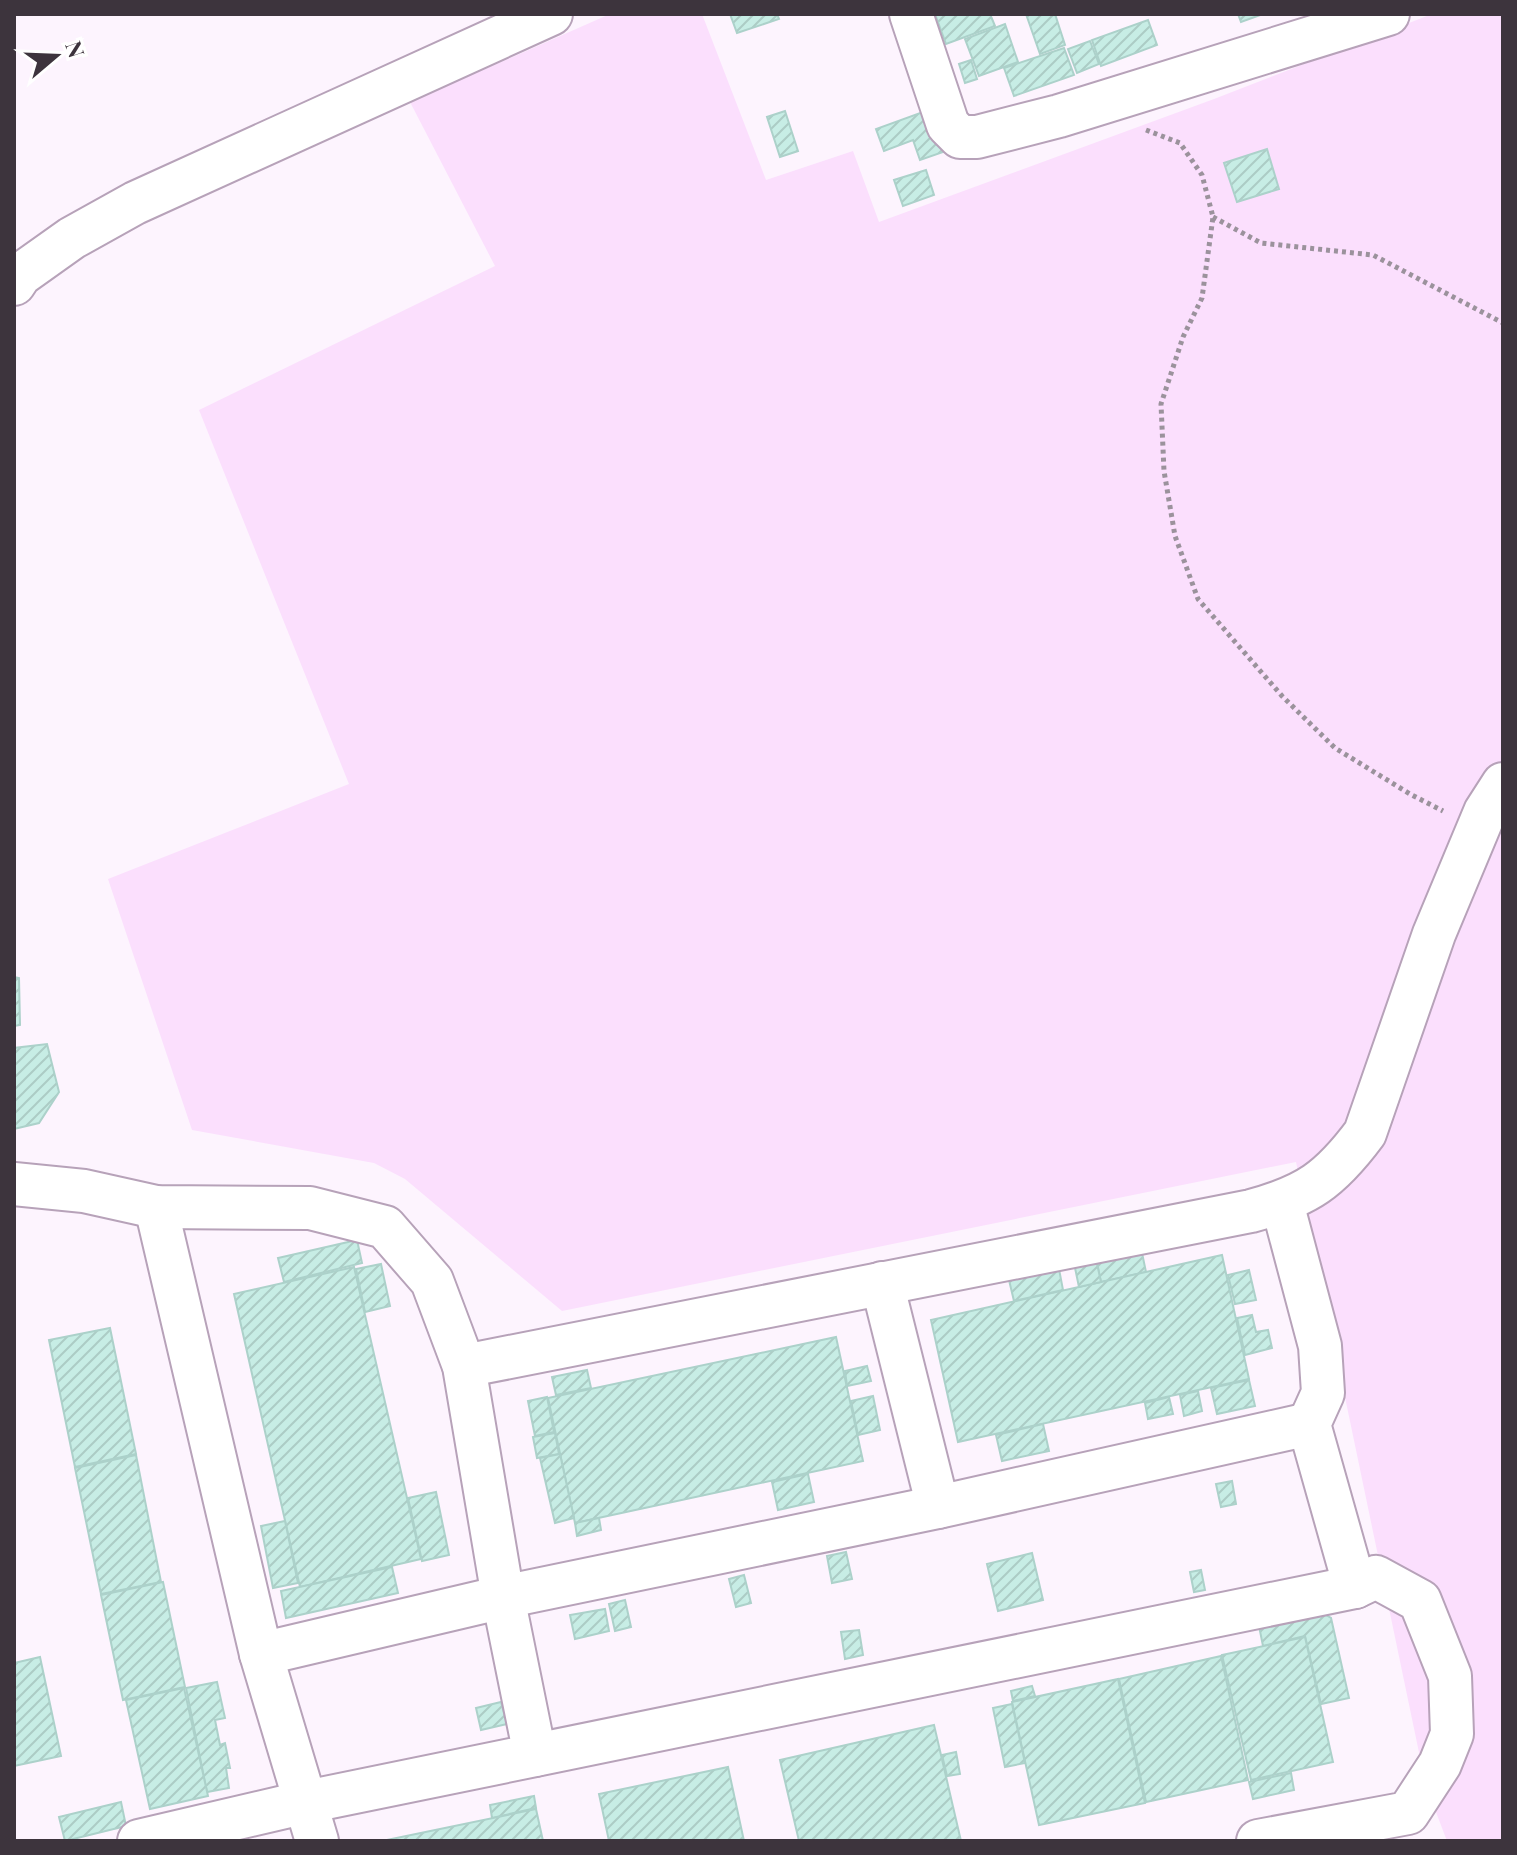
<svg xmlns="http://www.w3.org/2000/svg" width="1517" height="1855" viewBox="0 0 1517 1855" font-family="'Playfair Display',serif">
<defs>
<pattern id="building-hatch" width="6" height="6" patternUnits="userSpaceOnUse" patternTransform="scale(2)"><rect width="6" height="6" fill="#c7ede5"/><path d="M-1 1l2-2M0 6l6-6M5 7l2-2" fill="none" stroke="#acccc5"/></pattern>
</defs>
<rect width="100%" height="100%" fill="#fdf4fe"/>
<polygon fill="#fbdffd" points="610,14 702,14 766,180 853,151 879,222 1214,99 1432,14 1503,14 1503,1841 1447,1841 1426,1786 1296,1162 562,1311 405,1179 374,1163 192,1130 108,879 349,784 199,410 495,266 410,102"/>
<g fill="url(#building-hatch)" stroke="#acd1ca" stroke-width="2">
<polygon points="730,14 777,14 779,19 737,33"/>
<polygon points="935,14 990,14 995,26 946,44"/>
<polygon points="1026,14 1055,14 1065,45 1040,54"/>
<polygon points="1238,14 1263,14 1241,22"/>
<polygon points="1148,20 1157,45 1101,66 1092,40"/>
<polygon points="1005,24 1018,62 979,76 965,39"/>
<polygon points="1090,41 1099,64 1077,73 1068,49"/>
<polygon points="1064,48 1074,75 1014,96 1004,68"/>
<polygon points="971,60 977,79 965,83 959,64"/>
<polygon points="934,108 949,150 920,160 913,140 884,151 876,129"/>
<polygon points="785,111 798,151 780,157 767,117"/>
<polygon points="1267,149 1279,189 1237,202 1224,163"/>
<polygon points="926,170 934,195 903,206 894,180"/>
<polygon points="14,977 19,978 20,1025 14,1026"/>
<polygon points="47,1044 59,1092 39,1123 14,1129 14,1048"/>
<polygon points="357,1240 362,1263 284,1282 278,1258"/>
<polygon points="1142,1253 1146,1272 1101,1282 1097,1263"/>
<polygon points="1222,1255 1249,1379 958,1442 931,1320"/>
<polygon points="1096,1259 1101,1282 1079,1287 1074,1263"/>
<polygon points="381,1264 390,1306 365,1312 356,1269"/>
<polygon points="354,1267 421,1559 300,1587 234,1294"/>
<polygon points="1059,1269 1063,1290 1014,1301 1009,1280"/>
<polygon points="1249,1270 1256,1300 1235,1304 1228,1275"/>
<polygon points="1252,1315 1256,1332 1268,1330 1272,1348 1245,1355 1237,1318"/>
<polygon points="110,1328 136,1454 75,1467 49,1340"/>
<polygon points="836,1337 863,1461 575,1523 548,1398"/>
<polygon points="867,1366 871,1381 847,1386 845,1371"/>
<polygon points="587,1370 591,1388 556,1395 552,1377"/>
<polygon points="1249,1380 1255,1406 1217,1414 1211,1388"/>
<polygon points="1198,1391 1202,1411 1184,1416 1180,1395"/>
<polygon points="873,1396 880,1430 858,1435 851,1401"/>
<polygon points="547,1397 554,1432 535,1436 528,1401"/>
<polygon points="1169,1397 1173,1414 1148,1419 1145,1403"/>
<polygon points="1043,1424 1049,1451 1002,1461 996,1435"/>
<polygon points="555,1433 559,1454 537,1458 533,1437"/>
<polygon points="560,1454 574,1518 555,1523 540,1458"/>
<polygon points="136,1455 161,1582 101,1594 75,1468"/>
<polygon points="808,1474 814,1502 778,1510 772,1482"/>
<polygon points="1232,1481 1236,1504 1221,1507 1216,1484"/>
<polygon points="436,1492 449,1555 422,1561 408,1498"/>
<polygon points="599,1518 601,1530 577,1536 575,1523"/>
<polygon points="285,1521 298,1583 273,1588 261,1526"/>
<polygon points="846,1552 852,1579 832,1583 827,1556"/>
<polygon points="1032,1553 1043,1600 998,1611 987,1564"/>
<polygon points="392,1567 398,1593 286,1618 281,1591"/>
<polygon points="1201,1570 1205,1590 1194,1592 1190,1572"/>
<polygon points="744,1575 751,1603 736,1607 729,1579"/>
<polygon points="163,1582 185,1687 123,1700 101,1595"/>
<polygon points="625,1600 631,1627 615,1631 609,1604"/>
<polygon points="605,1609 609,1631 575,1639 570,1615"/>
<polygon points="1321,1612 1331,1618 1349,1698 1321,1704 1305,1636 1263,1646 1259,1626"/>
<polygon points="859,1630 863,1655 845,1659 841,1632"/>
<polygon points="1305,1637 1333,1762 1251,1780 1222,1655"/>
<polygon points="1221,1656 1248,1780 1146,1802 1119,1679"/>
<polygon points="40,1657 61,1756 14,1766 14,1663"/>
<polygon points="1118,1679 1145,1803 1039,1825 1012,1702"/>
<polygon points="217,1682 225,1718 215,1720 220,1745 225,1743 230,1768 226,1768 229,1788 207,1792 186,1688"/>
<polygon points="1032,1686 1035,1696 1013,1701 1011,1691"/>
<polygon points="184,1688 208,1796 150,1809 126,1700"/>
<polygon points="501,1702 507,1724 481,1730 476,1708"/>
<polygon points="1012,1704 1025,1763 1005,1767 993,1708"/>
<polygon points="934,1725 961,1841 799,1841 780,1760"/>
<polygon points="956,1752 960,1774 947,1776 942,1755"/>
<polygon points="728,1767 744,1841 609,1841 599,1794"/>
<polygon points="1291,1773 1294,1790 1253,1799 1249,1782"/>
<polygon points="534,1796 536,1808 492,1818 490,1805"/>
<polygon points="121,1802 126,1826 65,1841 59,1817"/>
<polygon points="536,1809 543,1841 382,1841"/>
</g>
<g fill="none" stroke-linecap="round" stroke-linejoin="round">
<defs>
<g id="minor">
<polyline points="911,14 948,125 960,137 977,137 1059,116 1388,14"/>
<polyline points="14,284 20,275 72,238 135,203 551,14"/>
<polyline points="14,1184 84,1191 156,1207 310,1208 385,1227 432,1281 464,1366 503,1597 535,1755"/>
<polyline points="156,1207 261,1654 317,1841"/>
<polyline points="882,1283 938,1507"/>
<path d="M464,1366L1251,1211C1307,1196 1330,1180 1365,1133L1434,934L1485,812L1503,784"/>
<polyline points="261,1654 503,1597 938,1507 1309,1424"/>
<polyline points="139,1841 306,1802 1355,1587"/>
<polyline points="1258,1841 1408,1813 1440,1764 1452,1734 1450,1676 1420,1601 1376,1577 1355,1587 1309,1424 1323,1393 1320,1346 1282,1203"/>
</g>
</defs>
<use href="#minor" stroke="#b7a2b9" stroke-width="46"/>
<g stroke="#9b929c" stroke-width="5" stroke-dasharray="4 4" stroke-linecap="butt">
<polyline points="1146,130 1180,143 1202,175 1213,217 1202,298 1183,337 1161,404 1164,471 1175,536 1198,599 1282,696 1335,748 1410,794 1443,811"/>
<polyline points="1213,217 1261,243 1373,255 1503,323"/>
</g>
<use href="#minor" stroke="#fff" stroke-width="42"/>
</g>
<rect width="1517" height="1855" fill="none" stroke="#3d343d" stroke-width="32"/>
<g transform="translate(56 56) rotate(71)" stroke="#ffffff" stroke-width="6" paint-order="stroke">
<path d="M0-6L14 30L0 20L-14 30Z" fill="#3d343d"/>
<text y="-12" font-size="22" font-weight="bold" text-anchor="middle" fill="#3d343d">N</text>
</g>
</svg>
